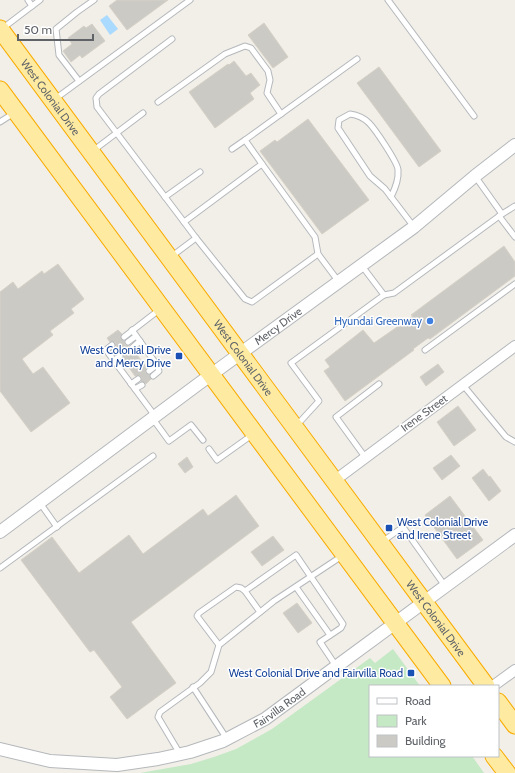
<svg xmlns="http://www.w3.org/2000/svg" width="515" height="773" viewBox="0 0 515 773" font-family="Cabin,sans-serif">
<rect width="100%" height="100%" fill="#f1efe8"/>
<polygon fill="#c5e8c5" points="393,649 420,686 370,686 370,756 472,756 484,773 140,773 191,764 214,757 236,749 272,729 370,658 375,663"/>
<polygon fill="#aadaff" points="107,15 118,29 110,35 100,20"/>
<g fill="#cccac5" stroke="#d6d1c6">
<polygon points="117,0 168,0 127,30 109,6"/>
<polygon points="264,23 288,57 273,68 248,35"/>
<polygon points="92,24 105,41 82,58 80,55 71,62 63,51 72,44 68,38 84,26 86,28"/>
<polygon points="234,61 246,76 251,73 260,85 250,93 254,99 215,128 189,92 228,64 229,65"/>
<polygon points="379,67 441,151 419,167 357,83"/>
<polygon points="308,119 369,200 322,234 260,151 275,140 277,142"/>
<polygon points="504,246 515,262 515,276 430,339 428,338 413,349 414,350 345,401 324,371 330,367 325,360 363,330 374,343 413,316 411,315"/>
<polygon points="58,264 84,299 71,309 74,313 50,331 53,335 22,359 33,374 43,367 70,403 31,432 0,391 0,292 13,282 18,289 42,271 44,274"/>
<polygon points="118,330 122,334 120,336 121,339 124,341 125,345 129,346 129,350 131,352 134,351 147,368 145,372 149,375 151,379 146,384 141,381 142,378 140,376 135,376 123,359 124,355 120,352 120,347 116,346 115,342 110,342 107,338"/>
<polygon points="438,364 444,372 426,386 420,377"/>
<polygon points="458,406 476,430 454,446 437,422"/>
<polygon points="451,455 460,466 442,480 433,468"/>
<polygon points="187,457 193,467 185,473 178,464"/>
<polygon points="483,469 489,477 490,476 501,491 489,501 472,478"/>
<polygon points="236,495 259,526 131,622 176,683 127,719 110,697 122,687 94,650 90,652 21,560 52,537 79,573 129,535 143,554 203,509 208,516"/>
<polygon points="450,496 483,540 457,559 425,515"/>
<polygon points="273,536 284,550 262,566 251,552"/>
<polygon points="297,603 312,623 298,633 283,613"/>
</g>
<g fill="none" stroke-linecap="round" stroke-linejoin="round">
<defs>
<g id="service">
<polyline points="388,0 474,116"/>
<polyline points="32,6 40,0"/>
<polyline points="3,28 32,6 28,0"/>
<polyline points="172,39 99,94 96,98 97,107 184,222 262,164 315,237 318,254 339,282"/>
<polyline points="79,81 59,55 56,29 77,12 94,0"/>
<polyline points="55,99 190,0"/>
<polyline points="158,102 225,54 245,46 251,48 268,71 270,80 267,93 281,114"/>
<polyline points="0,122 14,113"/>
<polyline points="232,149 245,140"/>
<polyline points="94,150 143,113"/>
<polyline points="262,164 245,140 357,59"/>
<polyline points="475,176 502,214"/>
<polyline points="165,197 200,172"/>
<path d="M391,197C395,189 399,180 398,170C398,163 375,129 369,123C364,118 357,115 350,114L339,120L338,128L370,176L385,189L414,227"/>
<polyline points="499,216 515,237"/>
<polyline points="184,222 196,238"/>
<polyline points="172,256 196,238 245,299 252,302 318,254"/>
<polyline points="384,295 394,293 502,214 515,206"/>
<polyline points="132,330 157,365 159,371 153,376"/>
<polyline points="124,337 159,310"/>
<polyline points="128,342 136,336"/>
<polyline points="112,345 106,350 155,416"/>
<polyline points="132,348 140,341"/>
<polyline points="425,350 515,284"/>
<polyline points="110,355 117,350"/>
<polyline points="114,360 120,356"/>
<polyline points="149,371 157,365"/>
<polyline points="131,384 138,379"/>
<polyline points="463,385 506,437 515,442"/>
<polyline points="135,389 142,385"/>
<polyline points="153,419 169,441 191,425 203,440"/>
<polyline points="297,425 319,401 291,363 384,295 362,266"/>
<polyline points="209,449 217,460 252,435"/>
<polyline points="365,457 336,417 379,384"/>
<polyline points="40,503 57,527"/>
<polyline points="383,541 403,527 445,586"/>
<polyline points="0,568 153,456"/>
<polyline points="296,587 330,635"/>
<polyline points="260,612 245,591 296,555 343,624 341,628 320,642 336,666"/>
<polyline points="219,645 197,616 199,613 236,587 241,588 245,591"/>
<polyline points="193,687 227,739"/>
<polyline points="180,754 158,717 160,712 200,683 211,672 219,645 274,601 342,556"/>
</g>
<g id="minor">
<polyline points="334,481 515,346"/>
<polyline points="493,686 515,670"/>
</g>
<g id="tertiary">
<path id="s1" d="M0,532L197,385L414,227L475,176L515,145"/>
<path id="s2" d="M0,749L50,761L117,765L158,759L190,752L223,741L265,719L515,535"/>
</g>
<g id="trunk">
<path id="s3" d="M0,29L486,686"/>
<polyline points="0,90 442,686"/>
<polyline points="498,702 515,725"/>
<polyline points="494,756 507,773"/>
</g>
</defs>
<use href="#service" stroke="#b5b8bc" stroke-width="7"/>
<use href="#minor" stroke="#b5b8bc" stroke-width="12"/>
<use href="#tertiary" stroke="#b5b8bc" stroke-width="14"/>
<use href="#trunk" stroke="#f9ab00" stroke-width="19"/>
<use href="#service" stroke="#fff" stroke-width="5"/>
<use href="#minor" stroke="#fff" stroke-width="10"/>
<use href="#tertiary" stroke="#fff" stroke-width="12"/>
<use href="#trunk" stroke="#feeaa1" stroke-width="17"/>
</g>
<circle fill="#3f7fe0" stroke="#fff" stroke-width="1.5" cx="430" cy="321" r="4"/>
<g fill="#1a4fb4" stroke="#fff" stroke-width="1.5">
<rect x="175" y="352" width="8" height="8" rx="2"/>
<rect x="385" y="524" width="8" height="8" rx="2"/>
<rect x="407" y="669" width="8" height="8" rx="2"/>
</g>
<g text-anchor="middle" stroke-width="3" stroke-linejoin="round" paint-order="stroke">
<g font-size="11" fill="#5f6368" stroke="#fff">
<text dy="4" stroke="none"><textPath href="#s3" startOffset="85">West Colonial Drive</textPath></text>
<text dy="4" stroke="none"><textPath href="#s1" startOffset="346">Mercy Drive</textPath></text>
<text dy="4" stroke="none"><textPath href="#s3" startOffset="409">West Colonial Drive</textPath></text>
<text transform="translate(424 413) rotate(-36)" y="4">Irene Street</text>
<text dy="4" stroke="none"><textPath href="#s3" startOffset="733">West Colonial Drive</textPath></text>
<text dy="4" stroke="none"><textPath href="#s2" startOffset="293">Fairvilla Road</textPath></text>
</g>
<g font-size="11" fill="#366cbe" stroke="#fff" text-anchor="end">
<text x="422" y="325">Hyundai Greenway</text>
</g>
<g font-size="11" fill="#164399" stroke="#fff" text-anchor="end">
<text x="171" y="354">West Colonial Drive<tspan x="171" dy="13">and Mercy Drive</tspan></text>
<text x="397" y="526" text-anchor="start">West Colonial Drive<tspan x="397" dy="13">and Irene Street</tspan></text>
<text x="403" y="677">West Colonial Drive and Fairvilla Road</text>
</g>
</g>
<rect x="369" y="685" width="130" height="72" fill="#ffffff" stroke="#bfc1c3"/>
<rect x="377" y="698" width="20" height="6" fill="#ffffff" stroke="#bfc1c3"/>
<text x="405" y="705" font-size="12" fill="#5f6368">Road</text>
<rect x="377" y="715" width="20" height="12" fill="#c5e8c5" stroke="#bfc1c3"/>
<text x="405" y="725" font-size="12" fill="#5f6368">Park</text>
<rect x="377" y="735" width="20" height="12" fill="#cccac5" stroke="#bfc1c3"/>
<text x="405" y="745" font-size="12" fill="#5f6368">Building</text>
<path d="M18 34v6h75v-6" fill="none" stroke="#5f6368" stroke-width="2"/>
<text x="24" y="34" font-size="12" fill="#5f6368" stroke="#ffffff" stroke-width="3" paint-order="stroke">50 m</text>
</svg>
